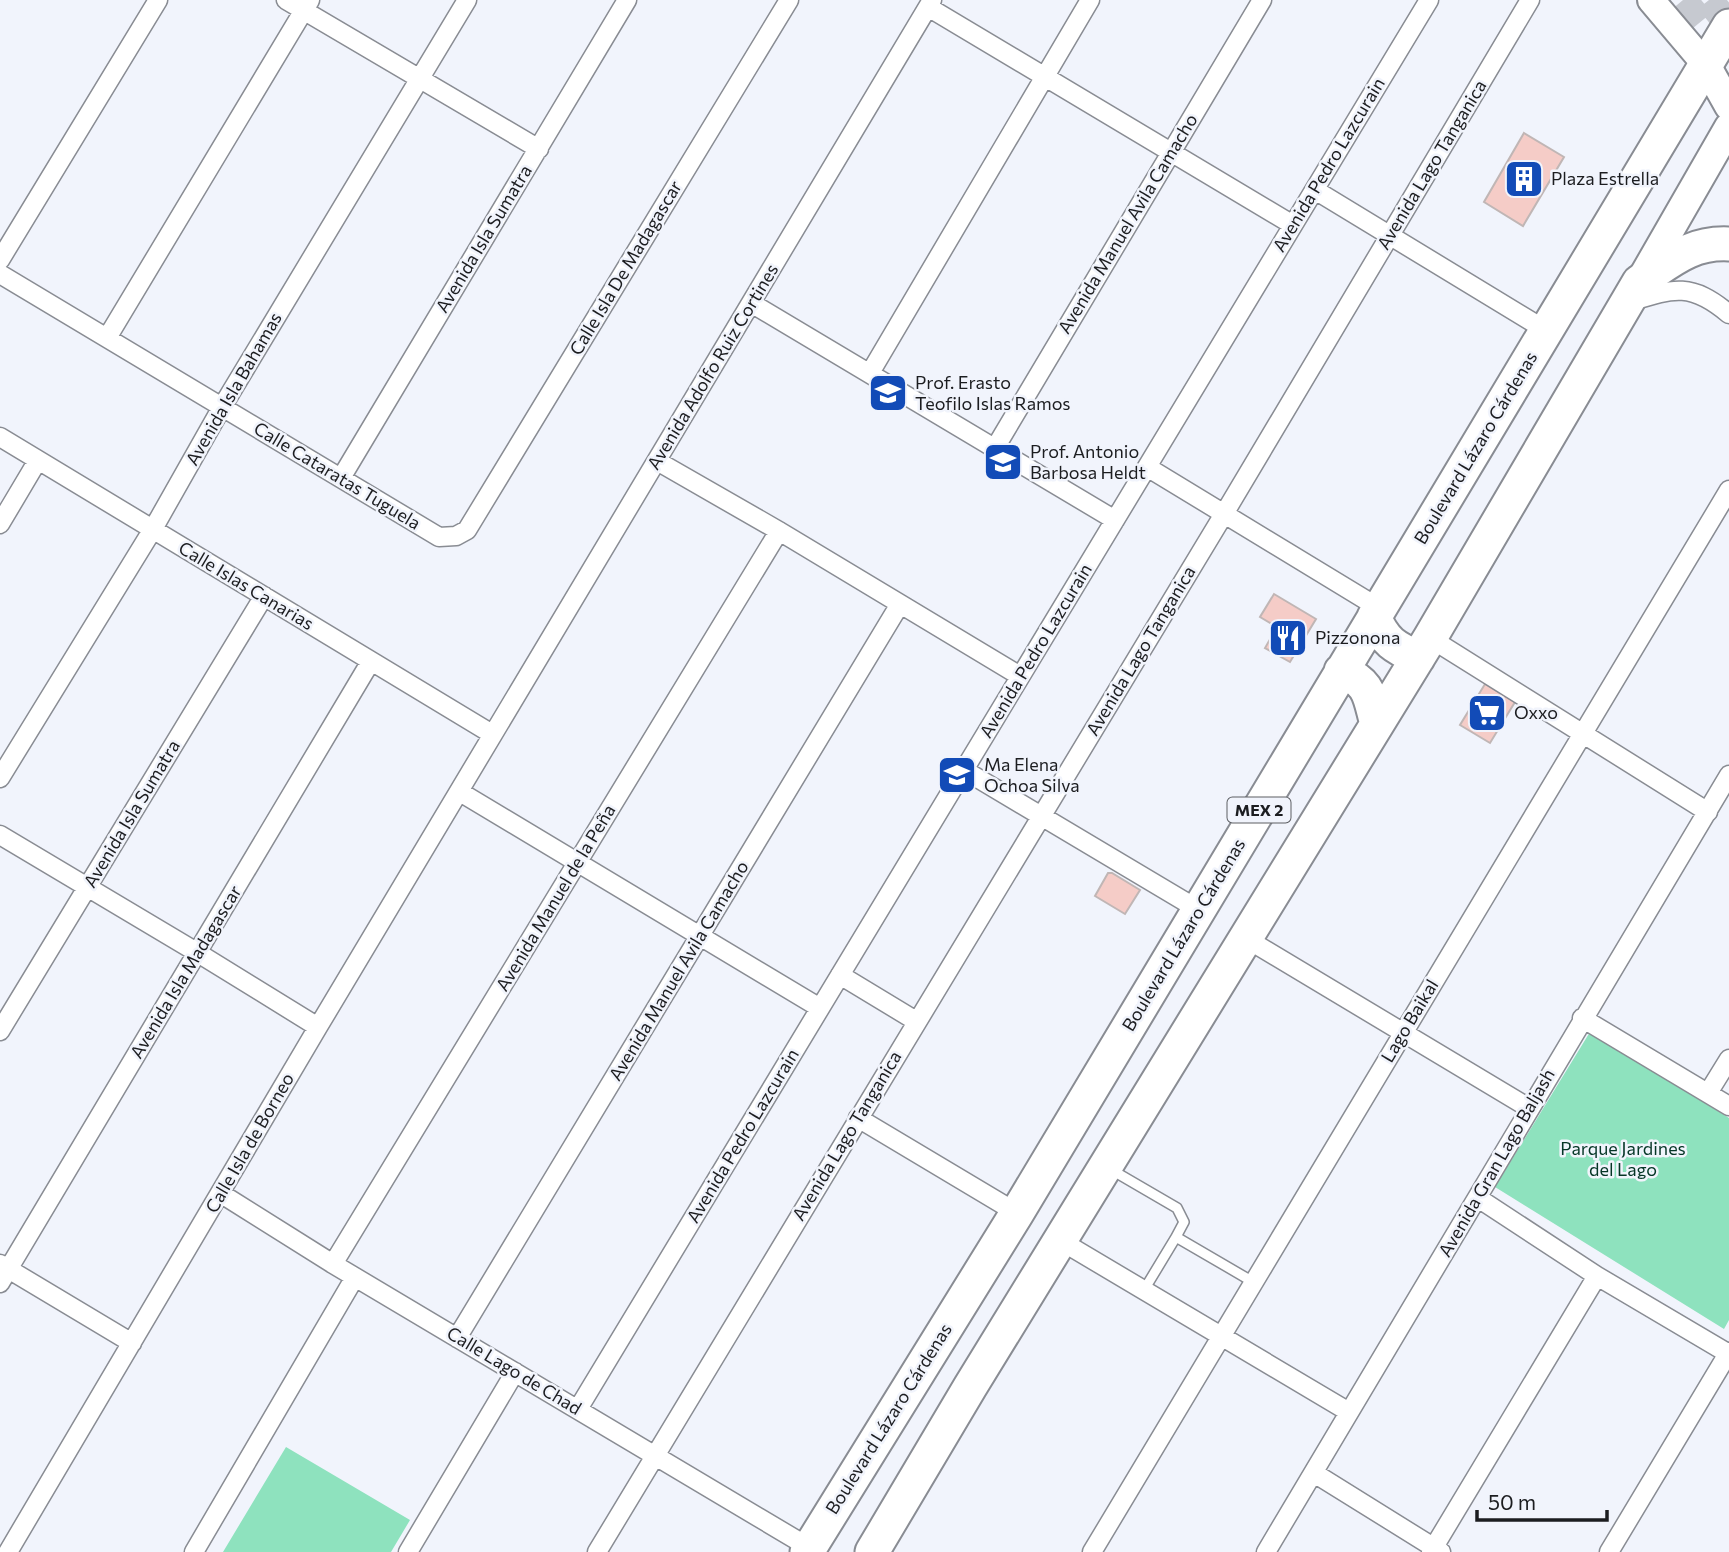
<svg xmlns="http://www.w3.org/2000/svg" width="1729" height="1552" viewBox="0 0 1729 1552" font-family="Commissioner,sans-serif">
	<rect width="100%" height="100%" fill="#f1f4fc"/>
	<!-- green -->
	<path fill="#8ee2be" d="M1590,1032L1729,1118V1320L1724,1329L1495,1187Z
		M286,1447L410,1520L391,1552H223Z"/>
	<!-- building -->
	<path fill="#f5ccc7" stroke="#c0b6b5" stroke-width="2" d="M1524,133L1564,157L1523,226L1484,202Z
		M1274,594L1316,619L1290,662L1265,648L1277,627L1260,617Z
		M1485,684L1515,702L1490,743L1460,725Z
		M1108,873H1112L1140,890L1125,914L1095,896Z"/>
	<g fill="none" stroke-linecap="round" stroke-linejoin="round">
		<!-- primary-tunnel -->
		<path stroke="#c6c9d0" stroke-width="28" stroke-dasharray="28 14" stroke-linecap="butt" d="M1683,0L1707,29L1729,65
			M1709,0L1729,25"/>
		<!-- lane casing -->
		<g stroke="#898c93" stroke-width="12">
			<path id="lane" d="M1110,1169L1177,1208L1184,1222L1176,1237
				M1144,1290L1176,1237L1255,1283"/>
		</g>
		<!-- street casing -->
		<g stroke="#898c93" stroke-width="21">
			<path id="street" d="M286,0L539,149
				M928,7L1293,225
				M1315,190L1547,331
				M0,260L158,0
				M0,274L439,537L456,536L467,530L789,0
				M1629,302C1674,288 1691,282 1729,314
				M751,303L1115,520
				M107,338L310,0
				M870,373L1090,0
				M0,437L492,734
				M995,448L1262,0
				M657,461L779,531L1020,676
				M1147,467L1379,608
				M341,478L627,0
				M0,524L38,460
				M1430,638L1708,812
				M964,770L1199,910
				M0,778L153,529L222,407L467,0
				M460,792L820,1008
				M0,835L198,953L318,1027
				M1247,939L1529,1108
				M840,975L916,1021
				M1582,1018L1729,1106
				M0,1031L264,596
				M1708,1093L1729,1059
				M858,1118L1017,1213
				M220,1193L333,1264L810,1548
				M1478,1198L1597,1276L1729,1354
				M1061,1241L1349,1412
				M0,1264L132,1343
				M333,1264L779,531
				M0,1283L371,661
				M457,1338L900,604
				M578,1409L1429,0
				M1314,1473L1441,1552
				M8,1552L318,1027L932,0
				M194,1552L355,1277
				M408,1552L515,1372
				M597,1552L1224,514L1530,0
				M1092,1552L1729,490
				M1266,1552L1729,775
				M1431,1552L1597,1276
				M1609,1552L1729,1352"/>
		</g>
		<!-- secondary casing -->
		<g stroke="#898c93" stroke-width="30">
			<path id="secondary" d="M1651,0L1706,65"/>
		</g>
		<!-- primary casing -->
		<g stroke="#898c93" stroke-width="32">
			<path id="primary" d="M1706,65L1729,106
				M1641,280L1729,127"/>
		</g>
		<!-- highway casing -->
		<g stroke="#898c93" stroke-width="37">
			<path id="highway" d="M1374,617C1385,642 1394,647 1418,658
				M1341,671C1371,683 1369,696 1377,724
				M807,1552L1017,1213L1729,26
				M872,1552L970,1387L1430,638L1639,282C1670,262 1690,242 1729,244"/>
		</g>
		<!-- lane -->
		<use href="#lane" stroke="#fff" stroke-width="9"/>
		<!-- street -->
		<use href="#street" stroke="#fff" stroke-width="18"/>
		<!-- secondary -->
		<use href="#secondary" stroke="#fff" stroke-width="26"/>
		<!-- primary -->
		<use href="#primary" stroke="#fff" stroke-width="28"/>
		<!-- highway -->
		<use href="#highway" stroke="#fff" stroke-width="33"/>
	</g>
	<!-- icons -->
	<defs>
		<g id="building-square" transform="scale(2.0125)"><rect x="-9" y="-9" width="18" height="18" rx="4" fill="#124bb7" stroke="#f1f4fc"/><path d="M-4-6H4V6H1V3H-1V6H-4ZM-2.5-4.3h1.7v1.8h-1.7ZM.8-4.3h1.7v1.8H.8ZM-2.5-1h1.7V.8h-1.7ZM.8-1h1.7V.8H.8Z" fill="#fff"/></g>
		<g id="school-square" transform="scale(2.0125)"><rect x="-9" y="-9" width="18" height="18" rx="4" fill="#124bb7" stroke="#f1f4fc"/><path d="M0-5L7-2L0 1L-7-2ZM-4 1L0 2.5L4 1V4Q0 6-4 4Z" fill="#fff"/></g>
		<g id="restaurant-square" transform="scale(2.0125)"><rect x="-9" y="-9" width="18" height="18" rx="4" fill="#124bb7" stroke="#f1f4fc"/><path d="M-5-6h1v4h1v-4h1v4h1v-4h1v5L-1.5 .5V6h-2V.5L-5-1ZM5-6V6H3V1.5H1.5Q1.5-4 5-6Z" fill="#fff"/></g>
		<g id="supermarket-square" transform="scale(2.0125)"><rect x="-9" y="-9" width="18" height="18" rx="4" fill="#124bb7" stroke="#f1f4fc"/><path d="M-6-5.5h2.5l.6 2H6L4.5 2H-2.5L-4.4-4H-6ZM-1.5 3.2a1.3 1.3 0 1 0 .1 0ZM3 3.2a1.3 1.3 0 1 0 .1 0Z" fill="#fff"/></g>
	</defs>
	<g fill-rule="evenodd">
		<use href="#building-square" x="1524" y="179"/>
		<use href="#school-square" x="888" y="393"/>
		<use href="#school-square" x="1003" y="462"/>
		<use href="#restaurant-square" x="1288" y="638"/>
		<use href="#supermarket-square" x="1487" y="713"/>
		<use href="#school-square" x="957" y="775"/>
	</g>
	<g text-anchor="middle" stroke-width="5" stroke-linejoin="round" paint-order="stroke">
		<!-- shield labels -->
		<rect fill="#f1f4fc" stroke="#5c5e62" stroke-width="2" x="1227.5" y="797.5" width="63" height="25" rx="5"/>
		<g font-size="16" font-weight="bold" fill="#1c1d20">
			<text x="1259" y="816">MEX 2</text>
		</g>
		<!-- street labels -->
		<g font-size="18" fill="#1c1d20" stroke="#f1f4fc">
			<text transform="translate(1329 165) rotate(-59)" y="6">Avenida Pedro Lazcurain</text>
			<text transform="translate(1432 165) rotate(-59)" y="6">Avenida Lago Tanganica</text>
			<text transform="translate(1128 224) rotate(-59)" y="6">Avenida Manuel Avila Camacho</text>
			<text transform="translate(484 239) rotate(-59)" y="6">Avenida Isla Sumatra</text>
			<text transform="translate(626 268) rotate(-59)" y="6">Calle Isla De Madagascar</text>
			<text transform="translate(713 367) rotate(-59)" y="6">Avenida Adolfo Ruiz Cortines</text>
			<text transform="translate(234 389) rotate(-60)" y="6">Avenida Isla Bahamas</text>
			<text transform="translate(1476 448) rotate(-59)" y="6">Boulevard Lázaro Cárdenas</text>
			<text transform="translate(337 476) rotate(31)" y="6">Calle Cataratas Tuguela</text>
			<text transform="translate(246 586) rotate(31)" y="6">Calle Islas Canarias</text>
			<text transform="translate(1036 651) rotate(-59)" y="6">Avenida Pedro Lazcurain</text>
			<text transform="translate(1141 651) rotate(-59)" y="6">Avenida Lago Tanganica</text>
			<text transform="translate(132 814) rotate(-59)" y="6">Avenida Isla Sumatra</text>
			<text transform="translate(556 898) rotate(-59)" y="6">Avenida Manuel de la Peña</text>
			<text transform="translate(1184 935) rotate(-59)" y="6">Boulevard Lázaro Cárdenas</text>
			<text transform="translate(679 971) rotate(-59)" y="6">Avenida Manuel Avila Camacho</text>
			<text transform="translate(186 972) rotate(-59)" y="6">Avenida Isla Madagascar</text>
			<text transform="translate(1410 1021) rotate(-59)" y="6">Lago Baikal</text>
			<text transform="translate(743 1136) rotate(-59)" y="6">Avenida Pedro Lazcurain</text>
			<text transform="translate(847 1136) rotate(-59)" y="6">Avenida Lago Tanganica</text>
			<text transform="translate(250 1143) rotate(-60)" y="6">Calle Isla de Borneo</text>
			<text transform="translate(1497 1163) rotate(-60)" y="6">Avenida Gran Lago Baljash</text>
			<text transform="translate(514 1371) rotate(31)" y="6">Calle Lago de Chad</text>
			<text transform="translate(889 1419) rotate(-58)" y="6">Boulevard Lázaro Cárdenas</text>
		</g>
		<!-- poi labels -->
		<g font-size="18" fill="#1c1d20" stroke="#f1f4fc" text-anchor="start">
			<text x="1551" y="185">Plaza Estrella</text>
			<text x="915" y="389">Prof. Erasto<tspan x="915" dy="21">Teofilo Islas Ramos</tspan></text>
			<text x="1030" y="458">Prof. Antonio<tspan x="1030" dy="21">Barbosa Heldt</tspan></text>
			<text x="1315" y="644">Pizzonona</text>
			<text x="1514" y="719">Oxxo</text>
			<text x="984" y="771">Ma Elena<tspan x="984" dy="21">Ochoa Silva</tspan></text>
		</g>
		<!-- park labels -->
		<g font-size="18" fill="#053626" stroke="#f1f4fc">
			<text x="1623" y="1155">Parque Jardines<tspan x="1623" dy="21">del Lago</tspan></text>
		</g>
	</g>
	<!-- scale -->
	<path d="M1477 1510v10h130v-10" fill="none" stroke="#1c1d20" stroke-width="3.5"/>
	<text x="1488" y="1510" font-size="21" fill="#1c1d20" stroke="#f1f4fc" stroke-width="5" paint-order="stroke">50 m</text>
</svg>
